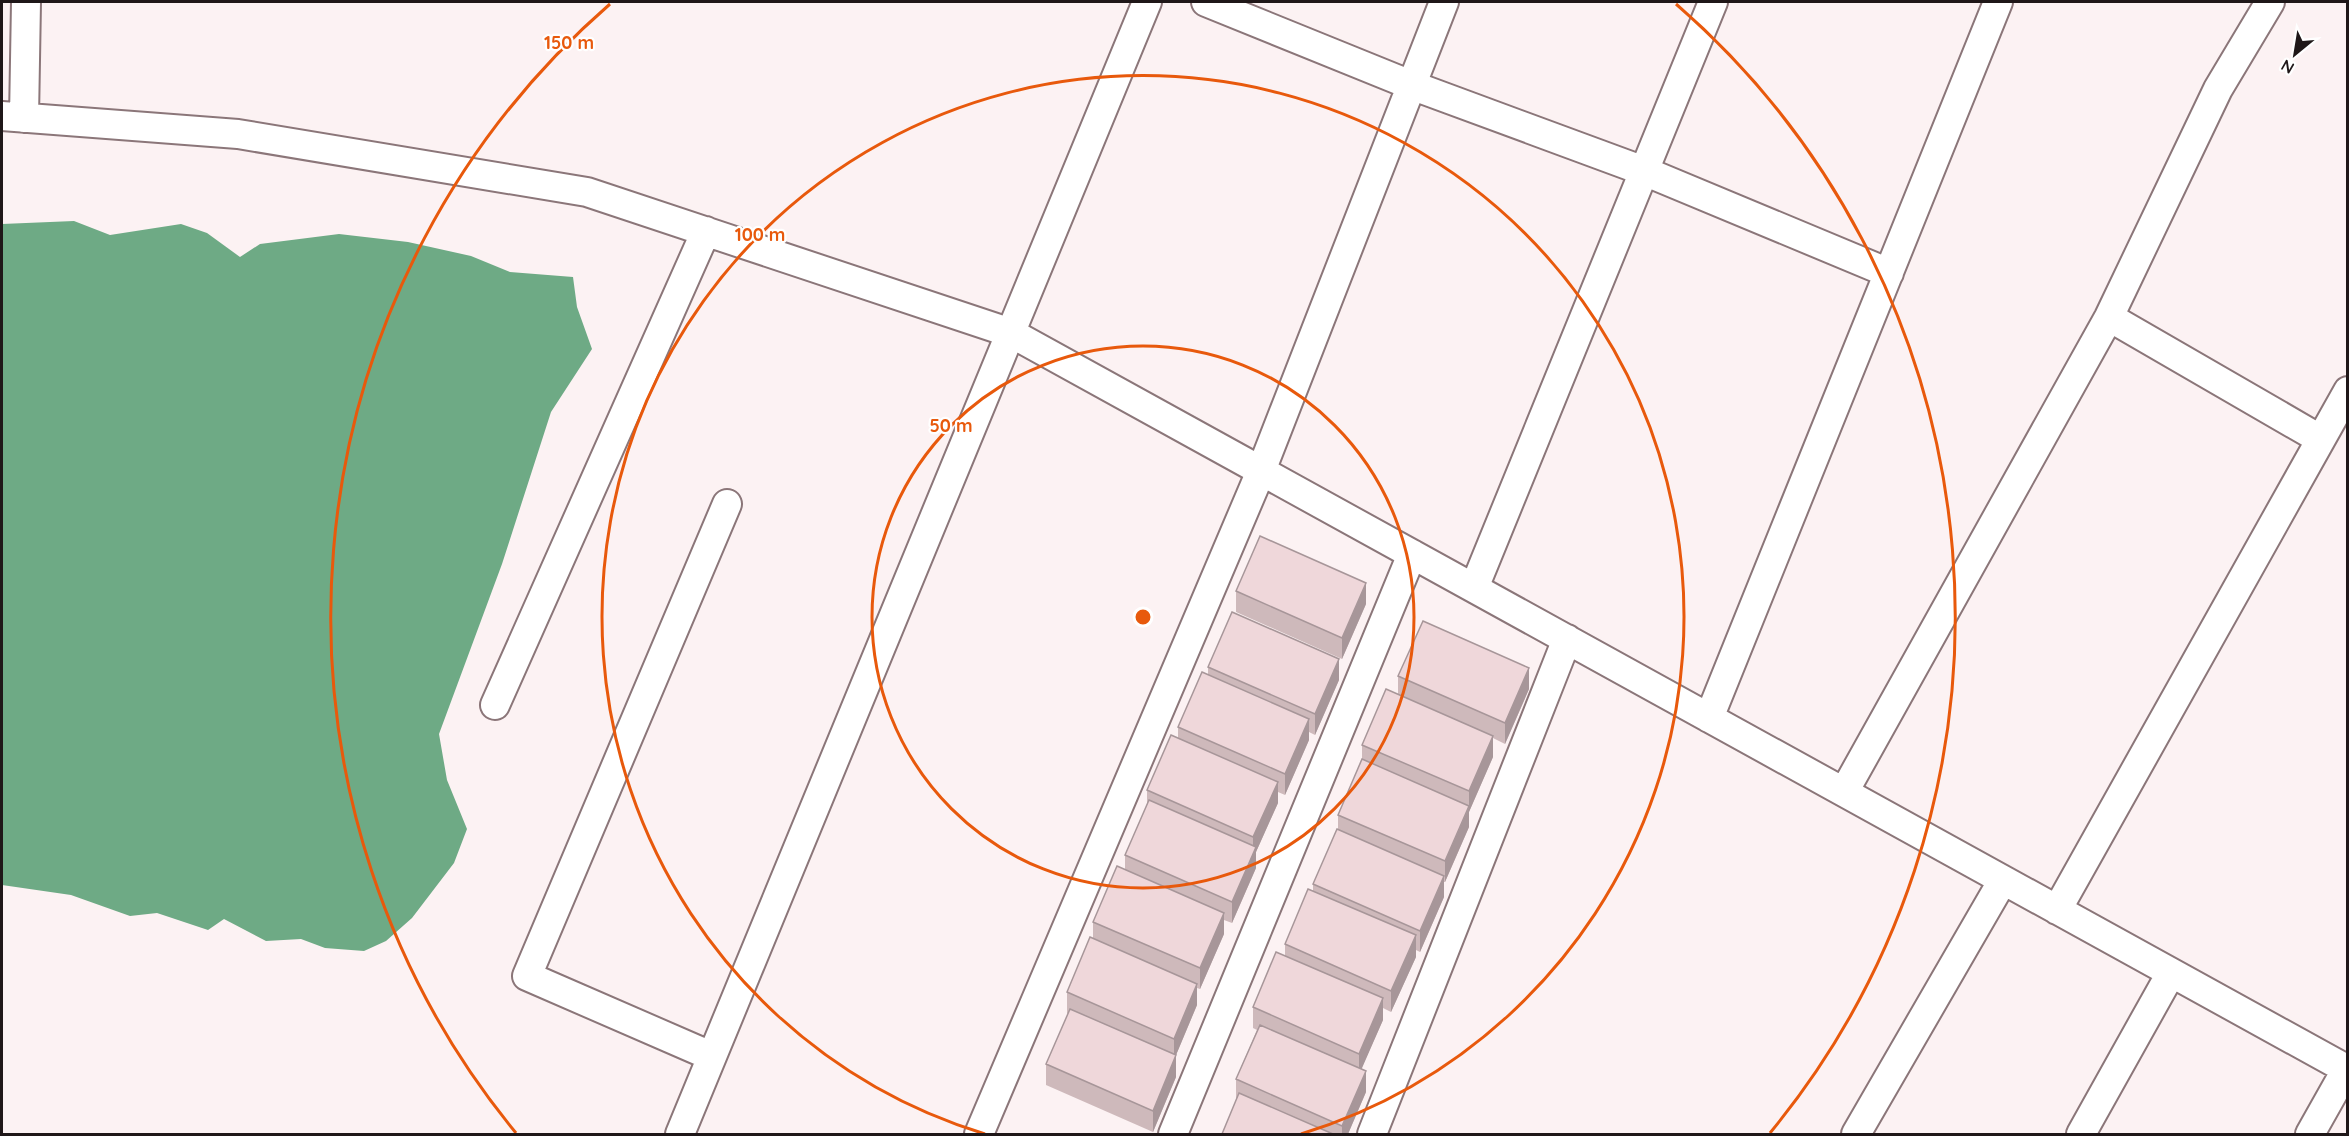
<svg xmlns="http://www.w3.org/2000/svg" width="2349" height="1136" viewBox="0 0 2349 1136" font-family="Quicksand,sans-serif">
	<rect width="100%" height="100%" fill="#fcf2f3"/>
	<!-- water -->
	<path fill="#6eaa85" d="M74,221L110,235L181,224L207,233L240,257L260,244L339,234L408,242L471,256L510,272L573,277L577,307L592,349L551,412L502,564L439,734L447,780L467,829L454,863L412,918L386,941L364,951L325,948L301,939L266,941L224,919L208,930L157,913L130,916L71,895L2,885V224Z"/>
	<g fill="none" stroke-linecap="round" stroke-linejoin="round">
		<!-- minor casing -->
		<g stroke="#8b7679" stroke-width="32">
			<path id="minor" d="M1206,2L1411,85L1644,171L1889,273
				M2,116L238,134L587,192L1011,333L2348,1070
				M24,118L26,2
				M2109,317L2320,439
				M1474,588L1713,2
				M495,705L706,231
				M1709,718L1998,2
				M1844,792L2109,317L2218,89L2270,2
				M2057,910L2348,391
				M711,1056L527,976L727,504
				M680,1134L1147,2
				M979,1134L1261,471L1444,2
				M1173,1134L1412,554
				M1372,1134L1567,639
				M1856,1134L2003,880
				M2081,1134L2171,973
				M2310,1134L2346,1070"/>
		</g>
		<!-- minor -->
		<use href="#minor" stroke="#fff" stroke-width="28"/>
	</g>
	<!-- wall -->
	<path fill="#ceb9bb" d="M1236,591L1366,604L1342,659L1236,612Z
		M1208,667L1339,680L1315,735L1309,732V740L1285,795L1278,792V803L1256,852V868L1232,923L1224,920V934L1200,989L1197,988V1005L1176,1055V1077L1153,1132L1046,1085V1064L1068,1014L1067,1013V992L1093,939V922L1125,870V855L1147,805V790L1178,738V727L1208,675Z
		M1398,676L1529,689L1505,744L1493,738V757L1469,812V827L1445,882H1444V897L1420,952L1416,950V957L1391,1012L1383,1008V1020L1361,1069L1366,1092L1348,1134H1222L1236,1101V1079L1257,1030L1253,1028V1007L1285,956V944L1313,891V884L1338,830V815L1362,759V745L1398,695Z"/>
	<!-- shaded-wall -->
	<path fill="#a79699" d="M1366,583V604L1342,659V638Z
		M1339,659V680L1315,735V714Z
		M1529,668V689L1505,744V723Z
		M1309,719V740L1285,795V774Z
		M1493,736V757L1469,812V827L1445,882V861L1469,807V791Z
		M1278,782V803L1256,852V868L1232,923V902L1253,853V837Z
		M1444,876V897L1420,952V931Z
		M1224,913V934L1200,989V968Z
		M1416,935V957L1391,1012V991Z
		M1197,984V1005L1174,1060V1039Z
		M1383,998V1020L1359,1075V1054Z
		M1176,1055V1077L1153,1132V1111Z
		M1366,1071V1092L1348,1134H1342V1126Z"/>
	<!-- building -->
	<path fill="#efd7da" stroke="#a79699" stroke-width="1.5" d="M1260,536L1366,583L1342,638L1236,591Z
		M1232,612L1339,659L1315,714L1208,667Z
		M1423,621L1529,668L1505,723L1398,676Z
		M1202,672L1309,719L1285,774L1178,727Z
		M1386,689L1493,736L1469,791L1362,745Z
		M1171,735L1278,782L1253,837L1147,790Z
		M1362,759L1469,806L1445,861L1338,815Z
		M1149,800L1256,847L1232,902L1125,855Z
		M1337,829L1444,876L1420,931L1313,884Z
		M1117,866L1224,913L1200,968L1093,922Z
		M1308,889L1416,935L1391,991L1285,944Z
		M1090,937L1197,984L1174,1039L1067,992Z
		M1276,952L1383,998L1359,1054L1253,1007Z
		M1070,1009L1176,1055L1153,1111L1046,1064Z
		M1260,1025L1366,1071L1342,1126L1236,1079Z
		M1239,1093L1333,1134H1222Z"/>
	<!-- distance rings -->
	<g fill="none" stroke="#e8590c" stroke-width="3">
		<circle cx="1143" cy="617" r="271"/>
		<path d="M985 1134A541 541 0 1 1 1301 1134"/>
		<path d="M516 1133A812 812 0 0 1 610 4M1676 4A812 812 0 0 1 1770 1133"/>
	</g>
	<circle cx="1143" cy="617" r="9" fill="#e8590c" stroke="#fff" stroke-width="3"/>
	<g font-size="18" text-anchor="middle" font-weight="bold" fill="#e8590c" stroke="#fff" stroke-width="4.5" stroke-linejoin="round" paint-order="stroke">
		<text x="569" y="49">150 m</text>
		<text x="760" y="241">100 m</text>
		<text x="951" y="432">50 m</text>
	</g>
	<!-- border -->
	<rect width="2349" height="1136" fill="none" stroke="#1f1718" stroke-width="6"/>
	<!-- north arrow -->
	<g transform="translate(2295 54) rotate(210)" stroke="#ffffff" stroke-width="4.5" paint-order="stroke">
	<path d="M0-4.5L10 22L0 15L-10 22Z" fill="#1f1718"/>
	<text y="-9" font-size="16" font-weight="bold" text-anchor="middle" fill="#1f1718">N</text>
	</g>
</svg>
